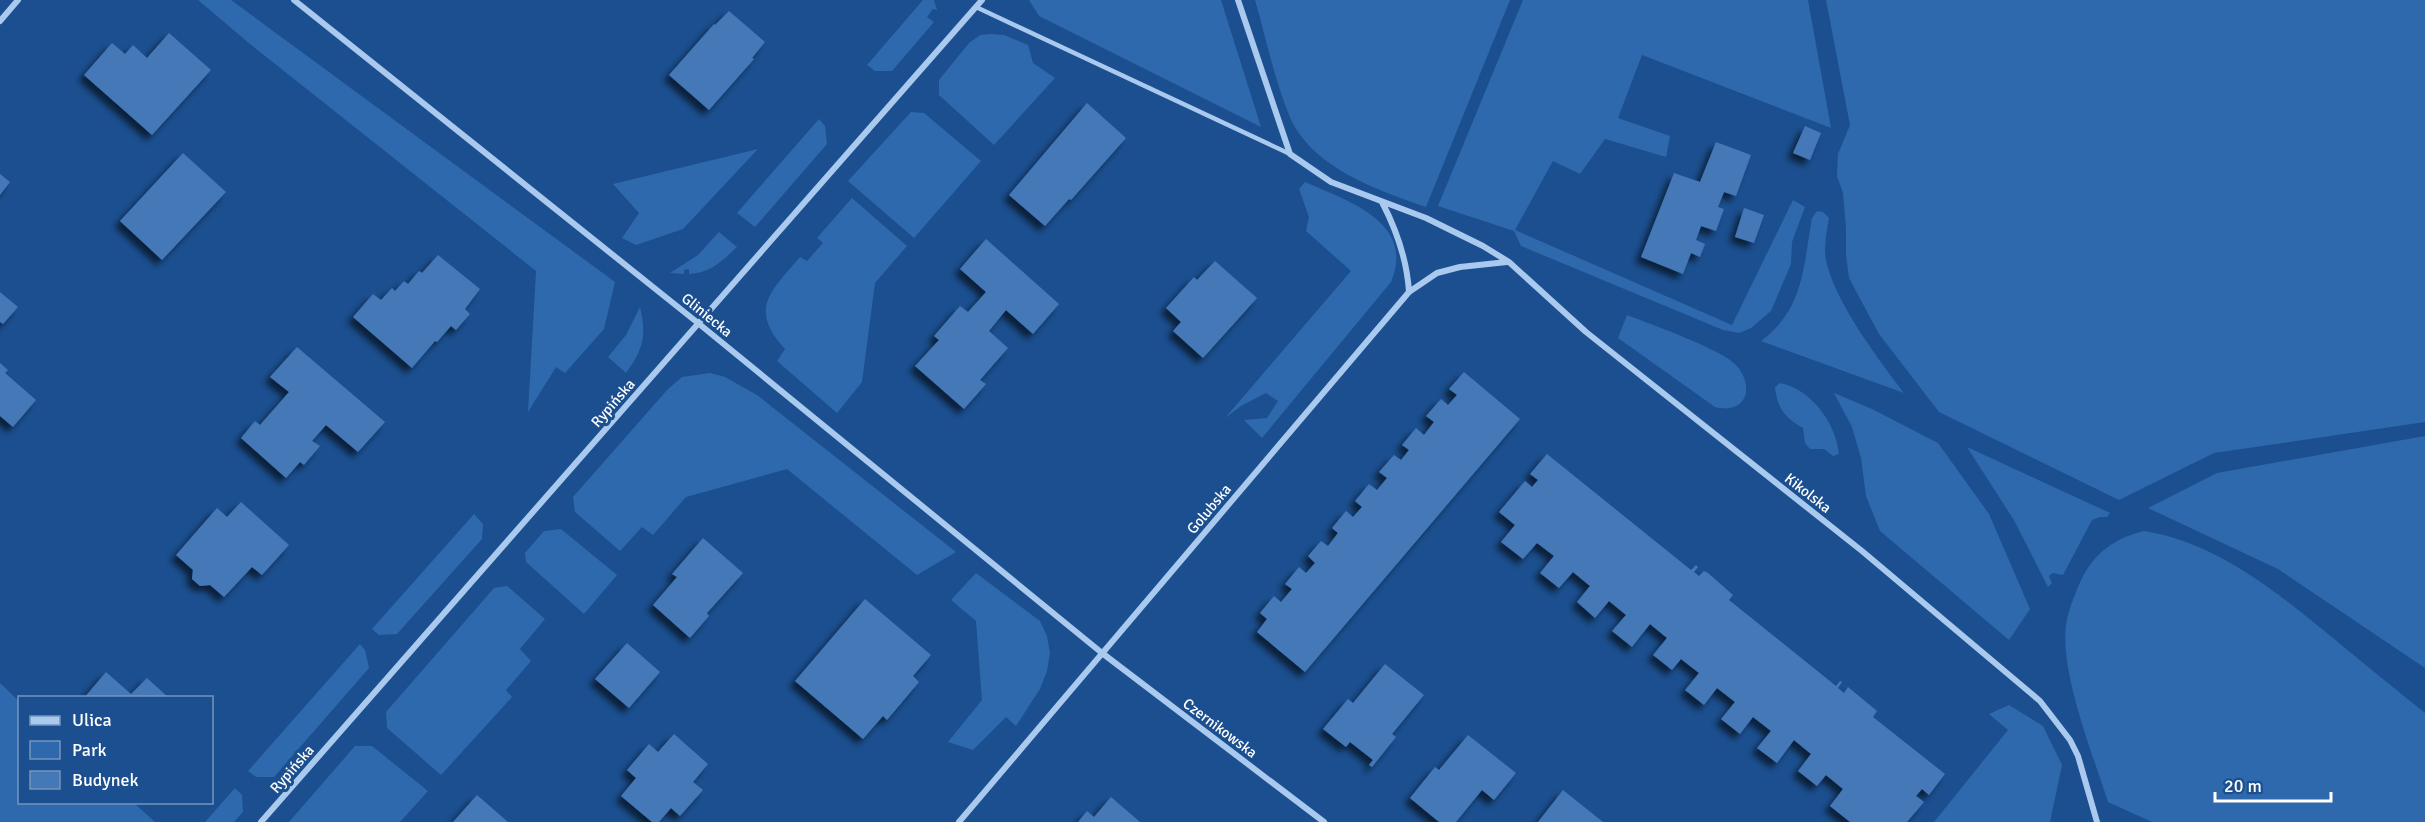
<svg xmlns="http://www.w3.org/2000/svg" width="2425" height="822" viewBox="0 0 2425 822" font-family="Signika,sans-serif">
	<defs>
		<filter id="shadow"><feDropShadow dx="-5.5" dy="5.5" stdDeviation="3" flood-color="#0009"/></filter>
	</defs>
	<rect width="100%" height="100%" fill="#1b4f8f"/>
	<!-- green -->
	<path fill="#2e69ad" d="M198,0H231L615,282L604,329L565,373L556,367L528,412L536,271L250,44Z
		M923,0H934L937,10L933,9L927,17L934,22L892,71H875L867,65Z
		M1029,0H1221L1261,127L1039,16Z
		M1255,0H1510L1426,207C1377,190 1310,167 1289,115C1274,78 1266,38 1255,0Z
		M1523,0H1808L1831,128L1642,55L1618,118L1670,136L1666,157L1605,139L1580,174L1553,161L1515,230L1732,325L1793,200L1805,207L1792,242L1791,264L1771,311L1751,328L1739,333L1723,330L1521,246L1514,231L1438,206Z
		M1826,0H2425V422L2214,453L2119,500L1939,412L1879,334L1849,278L1846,255V229L1843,193L1837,176L1838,154L1850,125Z
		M991,34L1004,35L1028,45L1033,63L1055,78L994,145L939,95V80L969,43L980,35Z
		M911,112L924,113L981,161L914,238L848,181Z
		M819,119L825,126L827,144L755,227L737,213Z
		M758,149L683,229L636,245L622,238L639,213L613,184Z
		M1305,182C1348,201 1416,222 1391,282L1262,438L1244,420L1267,418L1278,401L1266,393L1241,406L1225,418L1351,271L1306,231L1309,217L1299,189Z
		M852,198L907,246L875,283L862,382L837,413L777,361L785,349C748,309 771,291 800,257L807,261L823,243L817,238Z
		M1817,211L1823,212L1829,218C1827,229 1825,240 1825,251C1827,292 1879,360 1904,393L1761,341C1804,309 1803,268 1812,218Z
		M719,232L737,247C722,261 711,273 689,274V269L684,270V274L670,273L698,255Z
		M640,307C647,336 643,350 626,373L608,357L626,335Z
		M1627,315C1650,324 1724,350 1737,366C1755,388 1746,415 1715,407L1618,338Z
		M710,373L725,377L757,395L956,552L917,575L787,469L686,497L653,535L642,527L620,551L575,512L573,497L668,389L682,377Z
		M1780,383C1811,389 1836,423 1839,454L1833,456L1824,449H1810L1805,443L1803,428C1785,418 1777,408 1775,387Z
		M1834,393L1872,409L1938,443L1989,514L2030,609L2009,640L1880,531L1866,496L1861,458L1852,427Z
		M2425,436V668L2278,569L2148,508L2217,473Z
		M1967,447L2110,513L2107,517H2100L2092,520L2063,575L2053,573L2049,576L2052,583L2048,587L2015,522Z
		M474,514L483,524L482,539L397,634L379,635L372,629Z
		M561,529L617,575L584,614L526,562L525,553L544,531Z
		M2144,531C2216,542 2278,593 2333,638C2363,663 2394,688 2425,713V822H2152L2108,802C2093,754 2057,667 2067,619C2070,606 2076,592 2081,580C2094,553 2115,538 2144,531Z
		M976,573L1040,621L1047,636L1050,653L1047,671L1040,689L1016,726L1006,717L973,750L948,742L982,700L976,621L951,600Z
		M507,586L545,619L520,649L531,661L506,690L512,697L441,775L387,728L386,712L494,588Z
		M360,644L365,650L369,668L274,777H256L248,771Z
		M0,683L19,701L20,802L134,803L155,822H0Z
		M2009,705L2043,726L2062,765L2050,822H1934L2008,730L1989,714Z
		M355,746H372L428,791L400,822H289Z
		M235,788L242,795L243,812L234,822H205Z"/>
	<!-- building -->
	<path fill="#4478b7" filter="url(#shadow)" d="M729,11L765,42L752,58L754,59L709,110L669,75L714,24L715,25Z
		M169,33L211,70L152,135L84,75L112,43L125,54L133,45L147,58Z
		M1087,103L1126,138L1071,200L1069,199L1045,226L1009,195Z
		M1805,126L1821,133L1810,160L1793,153Z
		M1716,142L1751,155L1736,196L1724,192L1718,207L1724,209L1716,231L1701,226L1696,240L1705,244L1700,257L1691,253L1683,274L1641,257L1674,173L1700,182Z
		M183,153L226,192L162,260L120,221Z
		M0,174L10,182L0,195Z
		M1744,208L1764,215L1754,243L1735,237Z
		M986,239L1059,304L1033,334L1006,310L989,331L1008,348L980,380L986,384L964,409L915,366L939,340L934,336L960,306L968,312L986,292L960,269Z
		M438,255L480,289L465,309L470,314L456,330L451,326L437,342L435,341L412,368L353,317L373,294L381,300L392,288L395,291L404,281L408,284L419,271L422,273Z
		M1215,261L1257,298L1203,358L1173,331L1181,322L1166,308L1194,277L1197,280Z
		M0,292L18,307L3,324L0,322Z
		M297,347L385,422L358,452L326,425L312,441L320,446L304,465L300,462L286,478L241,438L255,421L260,425L289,392L270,377Z
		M0,363L8,370L5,373L36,400L13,427L0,416Z
		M1464,372L1520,419L1305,672L1257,632L1267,619L1260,613L1274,596L1281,602L1292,589L1285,584L1299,567L1306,573L1315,563L1308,556L1321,541L1328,546L1338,533L1332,528L1346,511L1353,517L1362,507L1355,501L1369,484L1377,490L1387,478L1379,472L1394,455L1401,460L1409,450L1402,445L1416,428L1424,435L1434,422L1426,416L1441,399L1448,405L1457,395L1449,389Z
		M1547,454L1691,570L1696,565L1698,567L1694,572L1699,576L1704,571L1708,573L1733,595L1729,600L1836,686L1840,681L1842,682L1838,688L1844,693L1848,687L1877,711L1873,717L1945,774L1929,795L1922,789L1916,796L1924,802L1907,822H1850L1830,806L1843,789L1826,775L1817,786L1798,771L1811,754L1794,740L1777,763L1757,748L1771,731L1753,717L1740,734L1721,719L1735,702L1717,688L1704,705L1685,690L1699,673L1681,659L1672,670L1653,655L1667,638L1650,624L1632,647L1612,631L1626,615L1609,601L1595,618L1577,602L1590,586L1573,572L1559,588L1540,573L1554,556L1537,543L1523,559L1501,542L1515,525L1499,512L1525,481L1532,487L1538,480L1530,474Z
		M241,502L289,545L262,575L252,567L224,597L210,585L200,586L192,579L193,570L176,555L217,508L227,517Z
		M703,538L743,573L707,613L709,616L690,638L653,605L677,577L672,574Z
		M865,599L931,655L913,676L919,682L887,720L883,716L863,739L795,681Z
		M627,643L660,672L629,708L595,679Z
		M1385,664L1424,695L1392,734L1396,737L1372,767L1369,765L1373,760L1350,742L1346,747L1323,729L1348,699L1353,703Z
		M106,672L131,694L147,678L169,698H84Z
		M674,734L708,764L693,782L703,790L680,816L671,808L659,822H652L621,796L636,778L627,770L649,744L658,752Z
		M1468,735L1516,773L1494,800L1482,790L1456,822H1439L1410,798L1435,767L1439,770Z
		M1563,790L1603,822H1538Z
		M477,795L508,822H453Z
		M1111,797L1140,822H1078L1087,811L1094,817Z"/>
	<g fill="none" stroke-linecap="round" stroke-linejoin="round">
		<!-- lane -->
		<path stroke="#a9c9ee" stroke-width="4.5" d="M976,7L1290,154"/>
		<!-- street -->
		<path stroke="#a9c9ee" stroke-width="6" d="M294,0L698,323L1102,653L1324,822
			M1238,0L1290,154L1331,182L1426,218L1483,246L1509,262L1586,332L1862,551L2040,701L2070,740L2078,756L2097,822
			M0,21L18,0
			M1382,202C1397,231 1407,259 1409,292
			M261,822L982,0
			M959,822L1409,292L1437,273L1460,267L1507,262"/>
	</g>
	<g text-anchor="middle" stroke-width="6" stroke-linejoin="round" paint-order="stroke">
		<!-- street labels -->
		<g font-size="15" fill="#fff" stroke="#1b4f8f">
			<text transform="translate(707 315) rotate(39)" y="5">Gliniecka</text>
			<text transform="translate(613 403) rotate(-49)" y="5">Rypińska</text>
			<text transform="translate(1808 493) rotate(38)" y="5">Kikolska</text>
			<text transform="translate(1209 509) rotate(-50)" y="5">Golubska</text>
			<text transform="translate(1220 728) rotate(37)" y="5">Czernikowska</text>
			<text transform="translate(292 769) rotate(-49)" y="5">Rypińska</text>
		</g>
	</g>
	<!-- legend -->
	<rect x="18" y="696" width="195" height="108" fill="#1b4f8f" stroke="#7695bc" stroke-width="1.5"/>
	<rect x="30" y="716" width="30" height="9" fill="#a9c9ee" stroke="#7695bc" stroke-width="1.5"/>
	<text x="72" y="726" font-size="18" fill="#ffffff">Ulica</text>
	<rect x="30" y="741" width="30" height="18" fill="#2e69ad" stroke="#7695bc" stroke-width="1.5"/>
	<text x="72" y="756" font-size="18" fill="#ffffff">Park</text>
	<rect x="30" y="771" width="30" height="18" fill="#4478b7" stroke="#7695bc" stroke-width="1.5"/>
	<text x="72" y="786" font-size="18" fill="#ffffff">Budynek</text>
	<!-- scale -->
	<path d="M2215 792v9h116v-9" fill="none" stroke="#ffffff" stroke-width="3"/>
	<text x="2224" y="792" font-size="18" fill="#ffffff" stroke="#1b4f8f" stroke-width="4.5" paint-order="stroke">20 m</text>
</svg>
